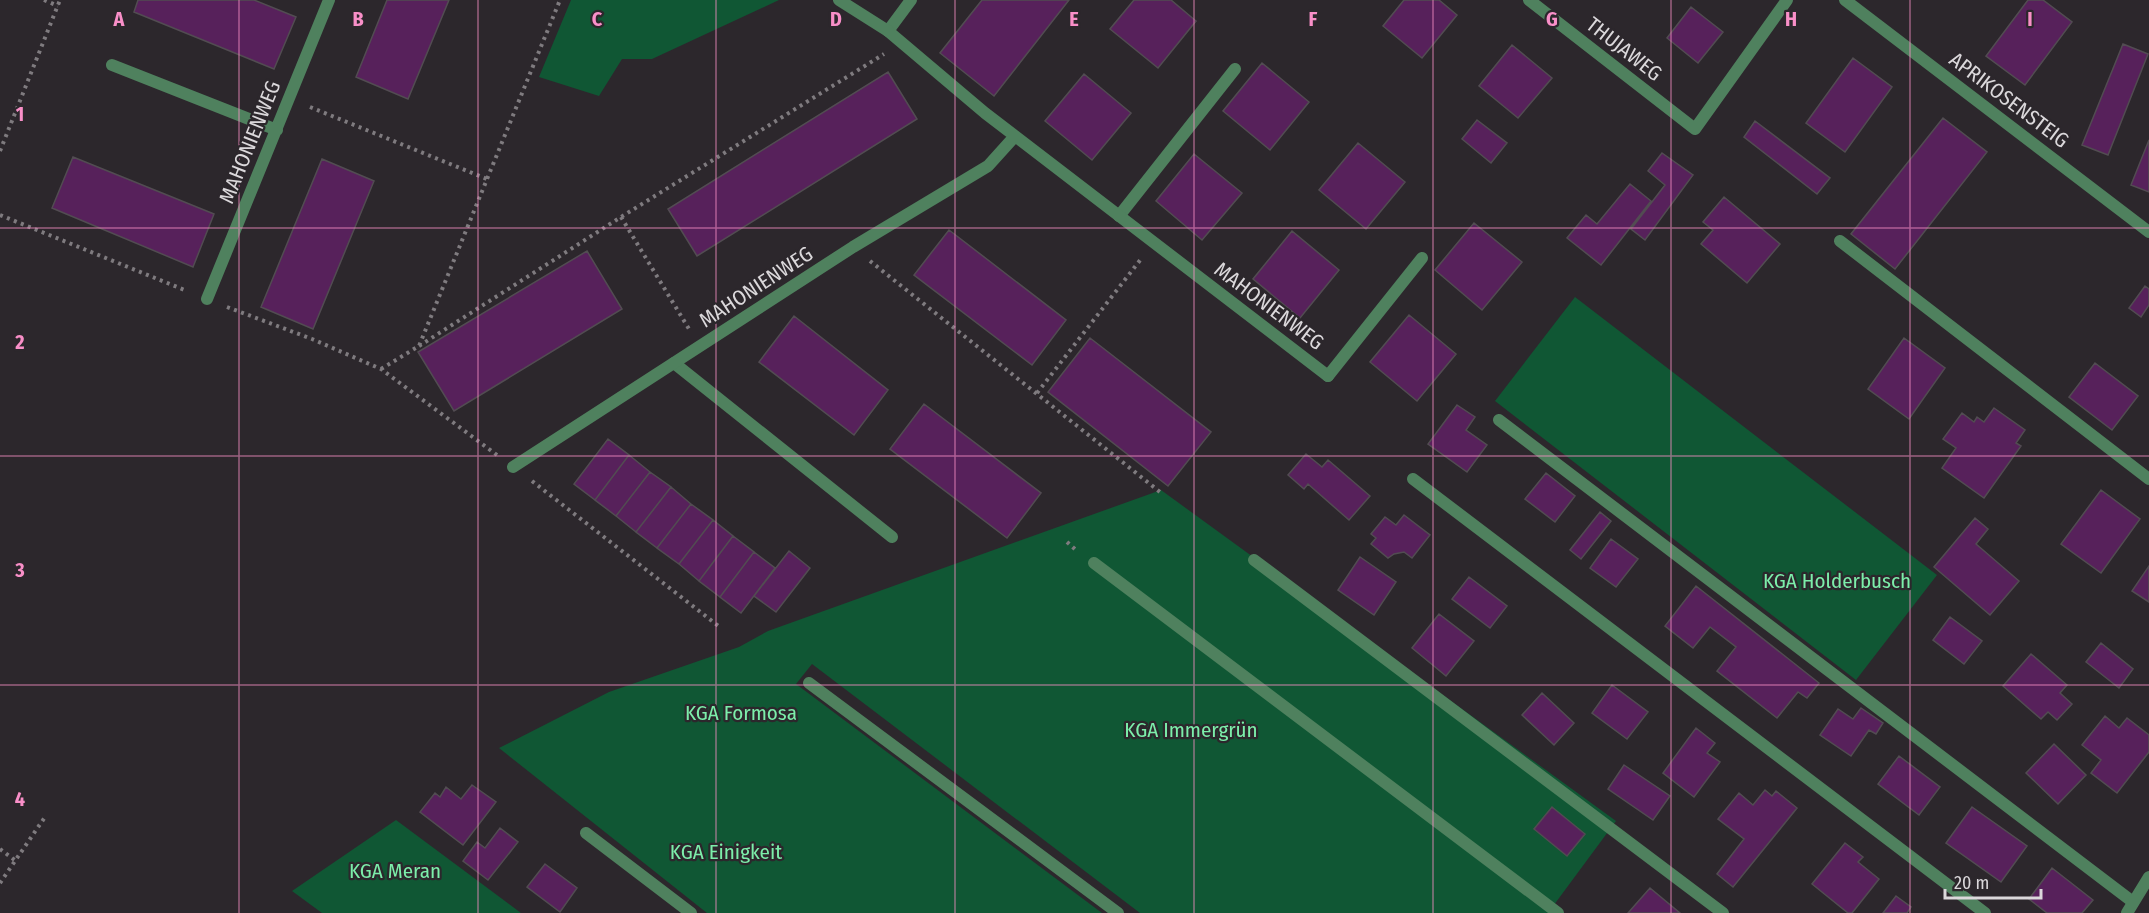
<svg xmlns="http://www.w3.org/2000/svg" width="2149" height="913" viewBox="0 0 2149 913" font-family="'Fira Sans Condensed',sans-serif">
	<rect width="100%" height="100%" fill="#2c272c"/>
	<!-- green -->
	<path fill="#105734" d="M571,0H779L652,59H622L599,96L539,77Z
		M1575,297L1937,575L1856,680L1495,401Z
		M1161,490L1616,821L1548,913H1140L812,664L796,684L1102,913H707L499,748L609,692L739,647L768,631Z
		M396,820L521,913H322L292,891Z"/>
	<!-- building -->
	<path fill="#57215b" stroke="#524c52" stroke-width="1.5" d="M138,0H254L296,17L274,69L134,12Z
		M387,0H449L408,99L356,77Z
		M982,0H1069L994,96L940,53Z
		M1134,0H1171L1196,21L1158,68L1110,29Z
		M1404,0H1439L1457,15L1422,58L1383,26Z
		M2028,0H2043L2072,22L2025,85L1986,56Z
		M1691,7L1723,32L1698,63L1667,38Z
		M2123,44L2148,54L2108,155L2082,145Z
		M1512,45L1552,78L1518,118L1479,86Z
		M1853,58L1892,87L1845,152L1806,123Z
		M1262,63L1309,102L1270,150L1223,111Z
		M888,72L917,119L697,256L668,209Z
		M1084,74L1131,113L1092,160L1045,121Z
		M1943,118L1987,152L1895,269L1851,234Z
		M1477,120L1507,143L1491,163L1462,139Z
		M1755,121L1830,178L1817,194L1744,137Z
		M2149,140V192L2131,185Z
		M1358,143L1405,182L1366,229L1319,190Z
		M1662,153L1693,175L1645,240L1631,229L1665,185L1648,171Z
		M1194,154L1242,193L1202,240L1156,201Z
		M73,157L214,214L193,267L52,208Z
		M322,159L374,181L313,329L261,307Z
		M1630,184L1651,201L1601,265L1567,238L1586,215L1597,224Z
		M1724,197L1780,244L1747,283L1701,244L1713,230L1703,222Z
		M1474,223L1522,262L1482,310L1435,270Z
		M949,230L1066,320L1032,365L914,275Z
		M1292,231L1339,270L1300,318L1253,279Z
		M587,251L622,309L454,411L418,352Z
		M2145,286L2149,289V305L2141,317L2129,308Z
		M1409,315L1456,354L1417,401L1370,362Z
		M794,316L888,390L854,435L759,362Z
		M1090,338L1211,432L1168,486L1048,392Z
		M1904,338L1945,368L1909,419L1868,389Z
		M2095,363L2138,396L2112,430L2069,397Z
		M924,404L1041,493L1007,538L890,449Z
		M1457,405L1475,417L1466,430L1487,445L1467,472L1428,444Z
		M1994,408L2025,430L2016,443L2021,446L1984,498L1942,468L1956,448L1943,439L1962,413L1974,422L1977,417L1984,422Z
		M608,439L629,455L595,500L574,484Z
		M1306,454L1322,467L1328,460L1370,496L1349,520L1308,484L1304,489L1288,475Z
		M629,455L650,472L616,516L595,500Z
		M650,472L671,487L636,532L616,516Z
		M1546,473L1575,496L1555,522L1525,499Z
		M671,487L691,504L657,548L636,532Z
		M2101,490L2140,519L2101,573L2061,544Z
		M691,504L713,520L679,564L657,548Z
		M1600,512L1611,521L1581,559L1570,550Z
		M1404,515L1430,535L1412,558L1404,552L1394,554L1388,558L1371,544L1376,538L1371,534L1385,517L1396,525Z
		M1975,518L1988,529L1976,544L2019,581L1990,615L1934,567Z
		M713,520L733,536L699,581L679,564Z
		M733,536L754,552L720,597L699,581Z
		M1611,539L1638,559L1616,587L1590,568Z
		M789,551L810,568L776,612L754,596Z
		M754,552L775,568L741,613L720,597Z
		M1360,557L1396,582L1374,615L1338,590Z
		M2149,566V602L2132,591Z
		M1469,577L1507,606L1490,628L1452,599Z
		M1696,586L1819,683L1807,698L1798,692L1777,718L1717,671L1736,647L1710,627L1693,648L1665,626Z
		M1439,614L1474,641L1446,676L1412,648Z
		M1950,617L1982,641L1964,664L1933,640Z
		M2101,643L2133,669L2119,688L2086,662Z
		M2031,654L2067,685L2060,693L2072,704L2057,720L2048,712L2041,719L2003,686Z
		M1612,685L1648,712L1627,739L1592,713Z
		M1542,693L1574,723L1554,745L1522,715Z
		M1861,708L1883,723L1876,734L1869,730L1851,756L1820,735L1838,709L1853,719Z
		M2105,716L2119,728L2127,718L2149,735V752L2117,793L2091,773L2101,760L2082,745Z
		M1696,728L1715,743L1707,753L1720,762L1694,797L1663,773Z
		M2054,744L2086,775L2058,804L2026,773Z
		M1899,756L1940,787L1919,815L1878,784Z
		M1624,765L1670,796L1653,820L1608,789Z
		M472,785L496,802L463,845L420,812L435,793L440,797L446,787L461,799Z
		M1765,790L1772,796L1776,791L1797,808L1733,887L1717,874L1744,839L1718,819L1739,793L1753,805Z
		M1552,807L1585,834L1567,856L1534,829Z
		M1972,807L2027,846L2001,882L1946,843Z
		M500,828L518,842L488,880L463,861L477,842L485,848Z
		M1845,843L1863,857L1858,862L1879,879L1852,913H1848L1812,884Z
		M545,864L577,888L560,912L527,887Z
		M2052,868L2093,900L2082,913H2047L2029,899Z
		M1650,888L1680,913H1628Z
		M1896,896L1911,907L1907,913H1883Z"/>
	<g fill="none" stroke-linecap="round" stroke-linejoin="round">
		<!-- path -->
		<path stroke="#7f7b7f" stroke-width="4" stroke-dasharray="3 4.5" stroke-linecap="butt" d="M44,0L58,6
			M310,107L487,179
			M0,151L60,0
			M0,215L187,291
			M621,217L689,329
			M870,261L1160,492
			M227,307L312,339L381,369L497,455
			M419,346L621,217L884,54
			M381,369L419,346L560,0
			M1037,393L1141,259
			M532,481L721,628
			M1067,542L1076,550
			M0,849L16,861
			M0,883L45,817"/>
		<!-- lane -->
		<path stroke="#4f815e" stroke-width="12" d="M888,31L911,0
			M112,65L277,130
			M1119,216L1235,69
			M1840,241L2149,479
			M207,299L329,0
			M674,363L892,537
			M1328,376L1422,258
			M1499,420L2133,902
			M1413,479L1985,913
			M1254,560L1723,913
			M1094,563L1558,913
			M809,683L1118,913
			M586,833L691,913"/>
		<!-- street -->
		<path stroke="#4f815e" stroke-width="12" d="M839,0L888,31L985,113L1328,376
			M1529,0L1695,129L1787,0
			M1845,0L2149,232
			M513,467L853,247L988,166L1015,136
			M2127,913L2149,877"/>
	</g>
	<!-- grid -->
	<path fill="none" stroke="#f98fc8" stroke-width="1.5" stroke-opacity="0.55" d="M239,0V913M478,0V913M716,0V913M955,0V913M1194,0V913M1433,0V913M1671,0V913M1910,0V913M0,228H2149M0,456H2149M0,685H2149"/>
	<g text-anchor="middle" stroke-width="4.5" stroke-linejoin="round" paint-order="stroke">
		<!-- street labels -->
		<g font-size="21" fill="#dbd8db" stroke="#2c272c">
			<text transform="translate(1624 49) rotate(38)" y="7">THUJAWEG</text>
			<text transform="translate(2009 100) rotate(37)" y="7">APRIKOSENSTEIG</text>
			<text transform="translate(250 142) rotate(-68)" y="7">MAHONIENWEG</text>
			<text transform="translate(756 287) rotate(-33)" y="7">MAHONIENWEG</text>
			<text transform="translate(1269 306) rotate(37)" y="7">MAHONIENWEG</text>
		</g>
		<!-- park labels -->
		<g font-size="21" fill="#7ceeaa" stroke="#2c272c">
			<text x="1837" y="588">KGA Holderbusch</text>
			<text x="741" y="720">KGA Formosa</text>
			<text x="1191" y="737">KGA Immergrün</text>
			<text x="726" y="859">KGA Einigkeit</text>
			<text x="395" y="878">KGA Meran</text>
		</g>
	</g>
	<g font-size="20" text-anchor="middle" font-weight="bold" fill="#f98fc8" stroke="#2c272c" stroke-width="4.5" stroke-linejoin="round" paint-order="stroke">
		<text x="119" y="26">A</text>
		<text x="358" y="26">B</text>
		<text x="597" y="26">C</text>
		<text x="836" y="26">D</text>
		<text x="1074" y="26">E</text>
		<text x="1313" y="26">F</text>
		<text x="1552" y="26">G</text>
		<text x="1791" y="26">H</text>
		<text x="2030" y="26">I</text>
		<text x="20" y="121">1</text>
		<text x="20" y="349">2</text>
		<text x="20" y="577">3</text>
		<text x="20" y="806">4</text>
	</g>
	<!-- scale -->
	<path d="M1945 889v9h96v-9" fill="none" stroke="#dbd8db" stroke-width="3"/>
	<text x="1954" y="889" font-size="18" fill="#dbd8db" stroke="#2c272c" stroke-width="4.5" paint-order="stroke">20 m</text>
</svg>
